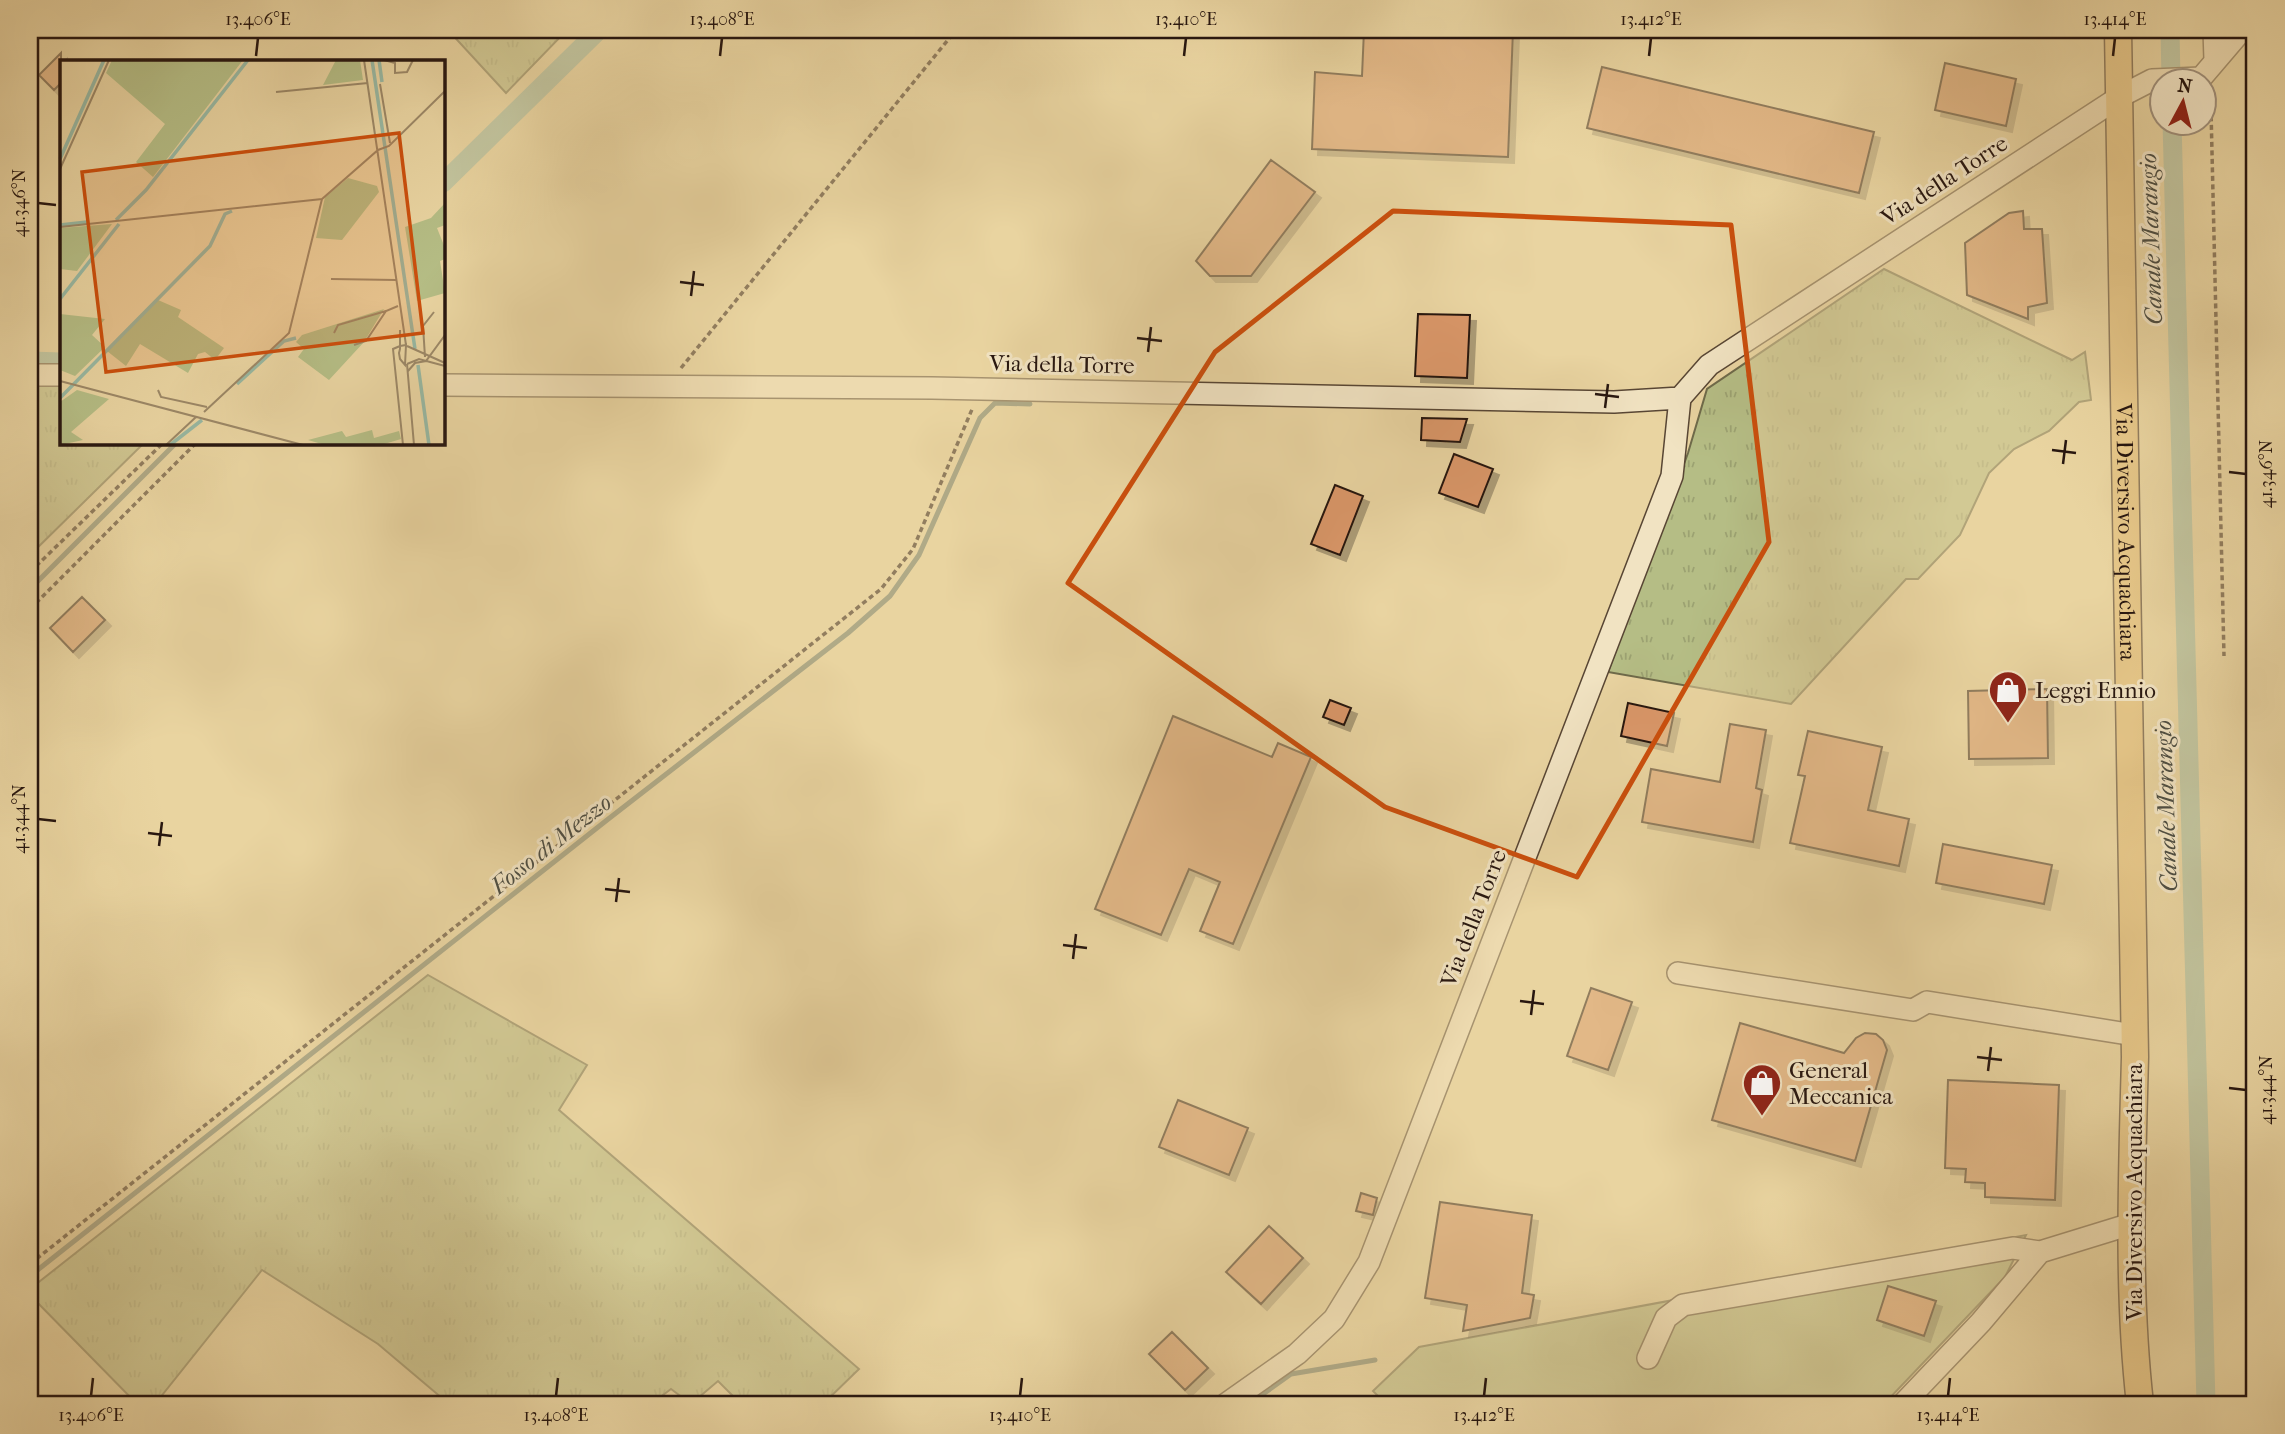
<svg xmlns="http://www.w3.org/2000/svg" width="2285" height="1434" viewBox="0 0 2285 1434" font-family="'IM FELL French Canon',serif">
	<defs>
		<pattern id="grass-tufts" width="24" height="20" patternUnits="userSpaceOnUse" patternTransform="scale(1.75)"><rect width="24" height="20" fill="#b5bd85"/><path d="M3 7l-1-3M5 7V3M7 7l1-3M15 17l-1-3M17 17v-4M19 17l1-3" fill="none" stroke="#9ca272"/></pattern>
		<filter id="shadow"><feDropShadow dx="6" dy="6" stdDeviation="0" flood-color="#0004"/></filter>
	</defs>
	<rect width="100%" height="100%" fill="#e9d4a1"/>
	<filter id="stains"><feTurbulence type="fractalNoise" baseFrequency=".00286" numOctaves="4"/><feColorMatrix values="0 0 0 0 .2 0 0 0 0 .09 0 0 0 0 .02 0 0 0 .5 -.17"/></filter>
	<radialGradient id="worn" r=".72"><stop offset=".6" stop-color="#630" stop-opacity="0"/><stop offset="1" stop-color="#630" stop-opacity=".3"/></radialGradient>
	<!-- grass -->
	<path fill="url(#grass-tufts)" stroke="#6e6a4a" stroke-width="2" d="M448,30H567L506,93Z
		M1884,269L2072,360L2085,352L2091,400L2079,402L2049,431L2014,449L1989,473L1960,535L1918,579H1906L1791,704L1608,672L1688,453L1707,389Z
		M30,385L61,386V443H144L30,555Z
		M2255,665V849L2250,666Z
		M428,975L587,1065L559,1110L859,1369L823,1404H741L718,1381L691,1404L671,1389L651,1404H449L378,1344L262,1270L155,1404H137L30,1295V1289Z"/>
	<!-- garden -->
	<path fill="#b5bd85" stroke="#6e6a4a" stroke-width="2" d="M2026,1235L2005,1277L1884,1404H1386L1373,1391L1419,1347Z"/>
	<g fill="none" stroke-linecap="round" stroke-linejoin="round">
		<!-- stream -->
		<path stroke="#6b7868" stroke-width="5" d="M30,589L176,443
			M30,1276L607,820L848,633L890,596L919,555L980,418L995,403L1030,404
			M1249,1404L1291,1374L1375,1360"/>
		<!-- canal -->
		<path stroke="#98b8a2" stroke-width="19" d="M2170,30L2171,80
			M2172,122L2206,1404
			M443,183L599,30
			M30,361L61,362"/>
	</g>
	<!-- building -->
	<path fill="#da9769" stroke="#281710" stroke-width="2" filter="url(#shadow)" d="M1364,30H1513L1508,157L1312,149L1315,72L1362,76Z
		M61,53V83L54,90L39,75Z
		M1945,63L2016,79L2006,126L1935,110Z
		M1602,67L1874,132L1859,193L1587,128Z
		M1271,160L1315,192L1251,276H1210L1196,261Z
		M2023,211L2024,229H2042L2047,303L2028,307V319L1967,295L1965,243L2009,213Z
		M1418,314L1470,315L1467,378L1415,376Z
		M1422,418L1467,419L1460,442L1421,440Z
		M1454,454L1493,469L1478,507L1439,493Z
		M1335,485L1363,496L1340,555L1311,544Z
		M82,597L105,620L73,652L50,628Z
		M2047,689L2048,758L1969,759L1968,691Z
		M1330,700L1351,708L1344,725L1323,717Z
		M1628,703L1674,713L1667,746L1621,736Z
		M1173,716L1272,757L1278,743L1311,757L1233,944L1200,931L1220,882L1189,869L1161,935L1095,909Z
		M1730,724L1766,730L1756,788L1762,790L1753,842L1642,822L1651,769L1720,782Z
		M1808,731L1882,747L1868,810L1909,819L1899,866L1790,843L1805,776L1798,775Z
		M1943,844L2052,865L2044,904L1936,883Z
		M1591,988L1632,1002L1608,1070L1567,1056Z
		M1740,1023L1844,1053L1856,1038L1865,1033L1876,1034L1883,1040L1887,1050L1855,1161L1712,1120Z
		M1948,1080L2059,1085L2055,1200L1985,1197V1183L1965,1182L1966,1169L1945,1168Z
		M1178,1100L1248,1128L1229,1175L1159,1147Z
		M1361,1193L1377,1198L1373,1215L1356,1211Z
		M1440,1202L1532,1215L1522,1293L1534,1295L1530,1318L1463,1331L1467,1305L1425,1298Z
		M1269,1226L1303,1258L1261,1304L1226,1272Z
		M1888,1286L1936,1301L1924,1336L1877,1320Z
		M1172,1332L1208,1368L1185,1390L1149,1354Z"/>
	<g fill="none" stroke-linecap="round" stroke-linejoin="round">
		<!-- minor casing -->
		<g stroke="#584634" stroke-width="24">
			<path id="minor" d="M2214,30L2215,60
				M30,375H61
				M443,385L932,388L1614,402L1680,398L1709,365L2121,96L2152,80L2201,78L2242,30
				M1678,973L1913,1010L1927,1002L2134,1035
				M1648,1358L1666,1318L1683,1305L2013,1248L2040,1252
				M1226,1404L1297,1354L1334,1319L1369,1262L1672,476L1680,398
				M1903,1404L1981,1322L2040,1252L2131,1224"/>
		</g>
		<!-- major casing -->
		<g stroke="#281710" stroke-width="29">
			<g id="major">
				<path id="s1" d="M2118,30L2135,1057C2132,1173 2127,1289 2140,1404"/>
			</g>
		</g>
		<!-- path -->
		<path stroke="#281710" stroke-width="3.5" stroke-dasharray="5 3.5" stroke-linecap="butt" d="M2213,91L2211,110L2224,656
			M681,368L956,30
			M30,572L163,443
			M30,609L196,443
			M30,1264L881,589L913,549L973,407"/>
		<!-- minor -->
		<use href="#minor" stroke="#f1e3c2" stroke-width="21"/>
		<!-- major -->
		<use href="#major" stroke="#e4ba70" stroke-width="26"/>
	</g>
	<!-- marked area -->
	<path d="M0 0H2285V1434H0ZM1393,211L1731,225L1769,542L1577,877L1385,807L1068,583L1215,352Z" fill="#e9d4a1" fill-opacity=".55" fill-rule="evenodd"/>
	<path fill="none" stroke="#cb4f0d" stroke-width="5" stroke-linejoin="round" d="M1393,211L1731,225L1769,542L1577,877L1385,807L1068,583L1215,352Z"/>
	<!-- ticks -->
	<path fill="none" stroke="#281710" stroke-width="2.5" d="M256,56L258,38M720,56L722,38M1184,56L1186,38M1649,56L1651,38M2113,56L2115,38M38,203L56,205M680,282L704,285M691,296L694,271M1137,338L1162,341M1148,352L1151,327M1595,394L1619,397M1605,408L1608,384M2052,450L2076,453M2063,464L2066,440M2229,472L2246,474M38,819L56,821M148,833L172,836M159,846L162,822M605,889L630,892M616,902L619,878M1063,945L1087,948M1073,959L1076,934M1520,1001L1544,1004M1531,1015L1534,990M1977,1057L2002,1060M1988,1071L1991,1047M2229,1088L2246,1090M91,1396L93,1378M556,1396L558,1378M1020,1396L1022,1378M1484,1396L1486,1378M1948,1396L1950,1378"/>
	<!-- icons -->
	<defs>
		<g id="shop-pin" transform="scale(2.0125)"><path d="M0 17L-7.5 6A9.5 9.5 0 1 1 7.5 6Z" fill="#8f2418" stroke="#f1e3c2"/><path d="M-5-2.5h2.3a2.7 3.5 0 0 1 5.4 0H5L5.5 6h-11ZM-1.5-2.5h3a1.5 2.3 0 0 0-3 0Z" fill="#fff"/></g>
	</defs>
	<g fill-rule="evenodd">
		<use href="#shop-pin" x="2008" y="690"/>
		<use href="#shop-pin" x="1762" y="1083"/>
	</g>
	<g text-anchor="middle" stroke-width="6" stroke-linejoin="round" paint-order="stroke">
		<!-- street labels -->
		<g font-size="23" fill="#281710" stroke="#f1e3c2">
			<text transform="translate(1944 180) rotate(-33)" y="8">Via della Torre</text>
			<text transform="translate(1062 364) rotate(1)" y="8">Via della Torre</text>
			<text dy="8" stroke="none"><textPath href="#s1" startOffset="502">Via Diversivo Acquachiara</textPath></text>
			<text transform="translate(1473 918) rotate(-69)" y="8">Via della Torre</text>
			<text transform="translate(2134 1192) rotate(-90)" y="8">Via Diversivo Acquachiara</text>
		</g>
		<!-- poi labels -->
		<g font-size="23" fill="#281710" stroke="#f1e3c2" text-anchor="start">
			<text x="2035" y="698">Leggi Ennio</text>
			<text x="1789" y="1078">General<tspan x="1789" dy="26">Meccanica</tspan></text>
		</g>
		<!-- water labels -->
		<g font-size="24" font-style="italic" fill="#4f4f43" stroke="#f1e3c2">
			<text transform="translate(2151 239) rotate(-92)" y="8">Canale Marangio</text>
			<text transform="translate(2166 806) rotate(-92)" y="8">Canale Marangio</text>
			<text transform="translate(551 844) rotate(-38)" y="8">Fosso di Mezzo</text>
		</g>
	</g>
	<!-- overview -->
	<g transform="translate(60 60)">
		<rect width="385" height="385" fill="#e9d4a1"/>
		<path d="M52,0H183L93,117L76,102L105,64L46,13ZM276,0H300L303,20L263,25ZM288,118L317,126L319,132L282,180L256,178L265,137ZM385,143V165L377,168L385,188V199L380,201L385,233L357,241L345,167L371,158ZM52,164L17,211L0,209V168ZM98,240L121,250L118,257L164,288L155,300L145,292L138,294L128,313L80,284L66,306L47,291ZM0,254L45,259L32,275L45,287L15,316L0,310ZM17,330L49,339L11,372L23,380L0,385V342ZM312,370L314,378L339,371L341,379L321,385H265L248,380L282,371L286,377Z" fill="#b5bd85"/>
		<path d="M324,249L304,282L269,320L238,297L244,289L236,282L242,275Z" fill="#b5bd85"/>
		<path fill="none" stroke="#98b8a2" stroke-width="3.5" d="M312,0L355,289M319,0L322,22M0,99L44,0M56,160L86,130L188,0M0,165L27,162M0,239L59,164M358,305L369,385M177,324L224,281L236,278M0,338L150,186L165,154L172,151M110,385L142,360"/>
		<path fill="none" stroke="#9c8867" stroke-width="2" d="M304,0L346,285M324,0L335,3V13L347,12L353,0M320,24L330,83M216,32L308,23M0,109L49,0M0,167L262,139L318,90L329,86L385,31M271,219L336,220M274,273L278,265L326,251M294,285L306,281L326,251L338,246M340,286L333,289L343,385M340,286L346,285L345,305L340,299L339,293L340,289V270M347,286L385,303M365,297L363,266L374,252M347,304L359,299L385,306M347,304L354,385M348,311L355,303L366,301L385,275M0,321L243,385M98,330L101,337L147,347M144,352L229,273L262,139M106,385L136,357"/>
		<path fill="#cb4f0d" fill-opacity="0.15" stroke="#cb4f0d" stroke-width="3.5" d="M339,73L363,273L46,312L22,112Z"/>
		<rect width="385" height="385" fill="none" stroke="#281710" stroke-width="3.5"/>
	</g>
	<!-- margin -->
	<rect width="2285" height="1434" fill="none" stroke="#e9d4a1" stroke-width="77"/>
	<!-- north arrow -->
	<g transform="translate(2183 102) rotate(7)"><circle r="33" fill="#f1e3c2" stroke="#a1917b" stroke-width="2"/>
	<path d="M0-5L12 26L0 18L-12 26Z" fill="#8f2418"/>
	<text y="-10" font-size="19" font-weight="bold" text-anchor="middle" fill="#281710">N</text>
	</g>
	<rect x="38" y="38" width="2208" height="1358" fill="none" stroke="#281710" stroke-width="2.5"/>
	<g font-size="18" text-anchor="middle" fill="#281710">
		<text x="258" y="25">13.406°E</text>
		<text x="722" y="25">13.408°E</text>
		<text x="1186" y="25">13.410°E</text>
		<text x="1651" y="25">13.412°E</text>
		<text x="2115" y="25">13.414°E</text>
		<text transform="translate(19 203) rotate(-90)" y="6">41.346°N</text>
		<text transform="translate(2266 474) rotate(-90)" y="6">41.346°N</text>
		<text transform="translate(19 819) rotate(-90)" y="6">41.344°N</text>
		<text transform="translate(2266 1090) rotate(-90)" y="6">41.344°N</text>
		<text x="91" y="1421">13.406°E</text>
		<text x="556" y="1421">13.408°E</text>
		<text x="1020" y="1421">13.410°E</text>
		<text x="1484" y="1421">13.412°E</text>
		<text x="1948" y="1421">13.414°E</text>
	</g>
	<rect width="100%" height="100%" filter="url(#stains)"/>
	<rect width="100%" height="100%" fill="url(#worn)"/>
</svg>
